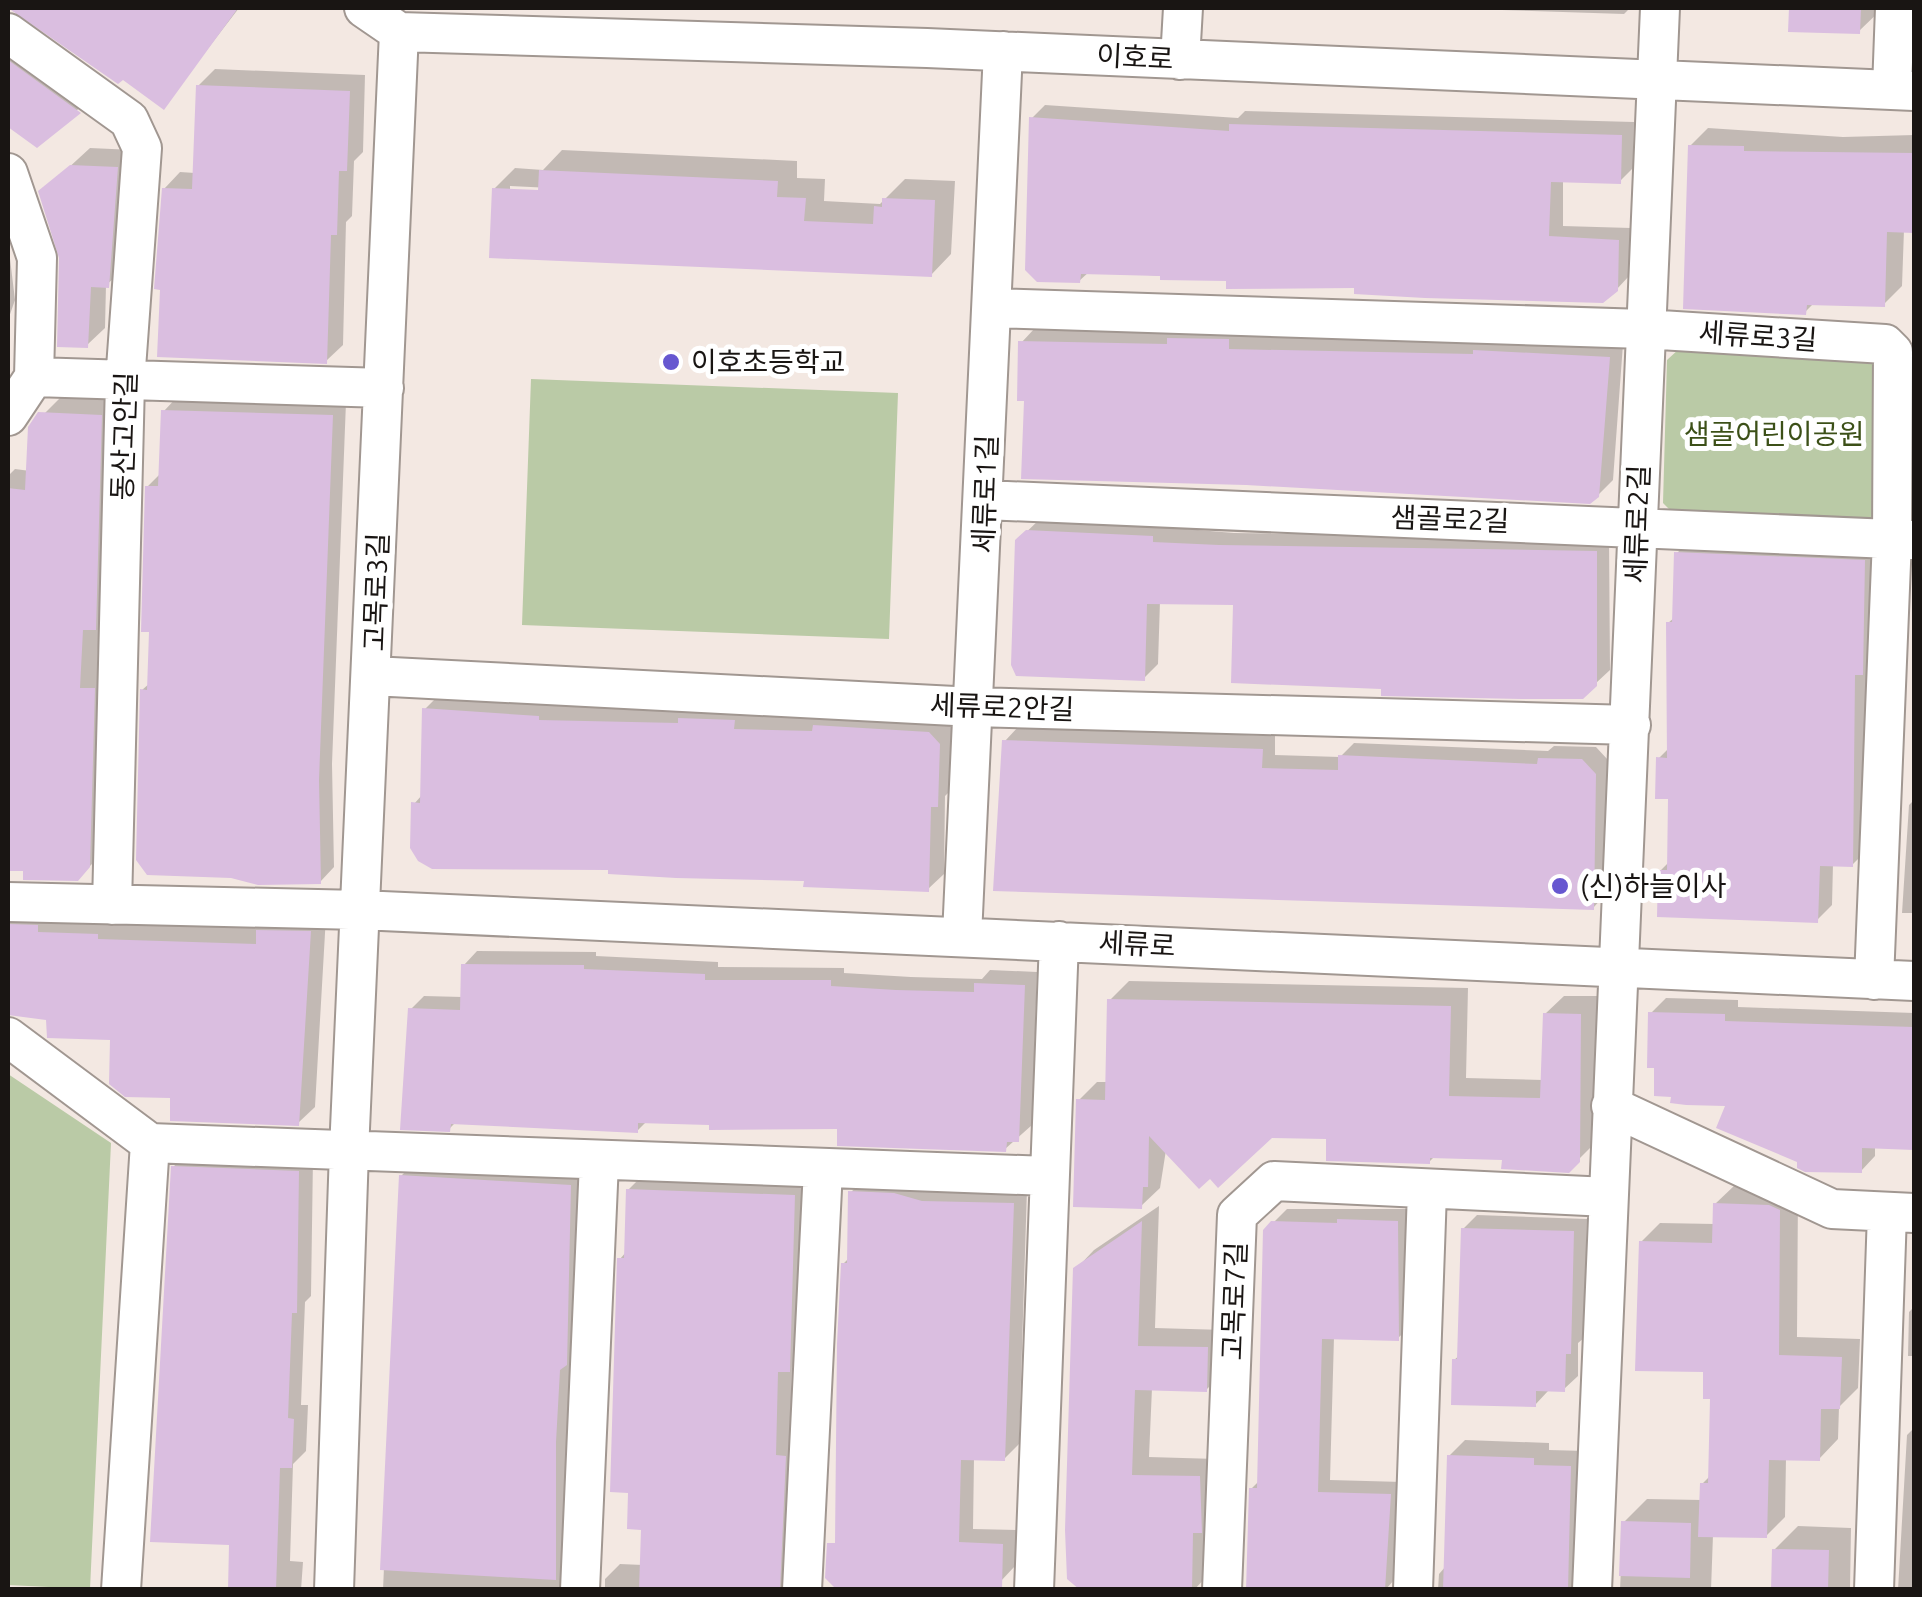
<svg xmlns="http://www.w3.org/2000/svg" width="1922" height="1597" viewBox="0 0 1922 1597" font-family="Ubuntu,'Noto Sans KR',sans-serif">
	<rect width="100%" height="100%" fill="#f3e8e2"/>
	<!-- green -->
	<path fill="#bacaa6" d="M1679,349L1873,353L1885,366L1881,509L1868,520L1675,515L1663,503L1667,360Z
		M531,379L898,393L889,639L522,625Z
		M8,1074L111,1143L90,1589L8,1585Z"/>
	<!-- shadow -->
	<path fill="#0003" fill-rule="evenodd" d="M18,8H239L163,107L123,77L117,81Z
		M1437,8H1630L1624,14Z
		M1791,8H1883L1859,31L1791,30Z
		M28,40L99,91L37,145L8,124V61Z
		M215,69L365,75L363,152L354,161L352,216L346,222L343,345L326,361L164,189L180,172L195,173L198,86Z
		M1045,105L1238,118L1245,111L1634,122L1633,168L1620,181L1563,180V226L1631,228L1630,275L1616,290L1357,286L1089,272L1079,281L1032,118Z
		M1708,128L1843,137L1914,135V230H1904L1902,286L1884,304L1815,302L1805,312L1690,146Z
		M90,148L134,150L126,268L106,285L105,328L87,345L62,258L53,182Z
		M562,150L797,161V178L825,179L824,201L880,204L905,179L955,181L951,254L931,275L494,189L515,168L543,170ZM510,186L551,188V193L510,191Z
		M8,242L15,300L8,320Z
		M1242,326V335L1623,344L1613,480L1598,495L1026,399L1021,343L1035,328Z
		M63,395L119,397L113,609L99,624L97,670L112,671L96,860L77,879L8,868V476L15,469L38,472L45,413Z
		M178,396L346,402L332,764L334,867L320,882L142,690L150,683L147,487L161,473L164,411Z
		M1042,517L1234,533L1609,538L1610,670L1582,696L1236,603L1160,601L1158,664L1144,678L1017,541Z
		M1692,538L1879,547L1867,850L1852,865L1833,864L1832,905L1817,920L1660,871L1669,862L1671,797L1659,758L1669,748L1668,623L1675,617L1677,553Z
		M440,694L554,702V706L749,705V715L883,712L944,717L954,728L952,789L945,796L944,874L928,889L611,868L414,804L422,795L425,709Z
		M1018,727L1275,736V755L1340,757L1354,743L1548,751L1554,746L1596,747L1608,760L1606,894L1593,908L1005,741Z
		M1914,800V913H1902L1909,805Z
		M8,905L113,923L262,928L275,915L326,916L315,1107L298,1123L173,1096L113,1038L48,1017L9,1012Z
		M477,951L596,952V956L718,962V967L844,968V973L911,977L982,979L990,970L1037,972L1032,1125L1005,1149L839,1127L647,1121L637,1131L456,1122L449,1129L411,1009L424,996L463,997L464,965Z
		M1129,981L1468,988L1466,1078L1543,1080L1545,1014L1564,996H1599L1597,1141L1578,1160L1435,1156L1429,1162L1329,1137L1271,1135L1166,1150L1160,1188L1141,1206L1079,1100L1097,1082H1108L1110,1000Z
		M1666,998L1738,1000V1007L1914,1013V1147L1875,1146V1156L1861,1171L1800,1160L1729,1104L1651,1013Z
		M188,1153L313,1157L311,1296L305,1302L301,1405H308L306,1451L293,1464L290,1561L303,1562L301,1590H230L232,1542L173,1167Z
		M416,1161L584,1171L563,1590H383L401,1176Z
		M643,1175L809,1182L804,1355L792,1367L790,1441L800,1442L797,1590H605V1579L620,1564L643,1565L644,1527L620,1259L626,1252L628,1190Z
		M866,1178L1027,1189L1019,1444L1004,1459L974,1458L973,1529L1017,1530L1015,1566L1000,1582L841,1590L843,1264L849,1258L851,1192Z
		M1735,1185L1798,1191L1797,1337L1860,1339L1858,1388L1839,1407L1838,1439L1819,1459L1786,1458L1785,1517L1766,1536L1713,1535L1711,1590H1620L1623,1523L1647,1499L1702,1500V1484L1711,1475L1712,1397L1706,1370L1641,1242L1660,1223L1715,1224V1204Z
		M1159,1206L1155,1328L1225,1330L1224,1372L1206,1390L1152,1388L1149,1457L1217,1459L1208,1575L1194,1590H1084L1076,1269L1094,1250Z
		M1287,1209H1411L1412,1325L1398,1338L1334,1337L1330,1480L1403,1482L1397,1577L1385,1590H1248L1251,1489L1260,1480L1265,1231Z
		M1477,1215L1587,1219L1584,1338L1578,1343V1376L1564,1389L1548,1391L1535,1405L1454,1360L1460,1355L1463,1229Z
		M1914,1307V1356H1908L1909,1312Z
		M1914,1428V1590H1898L1907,1435Z
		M1465,1440L1549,1443V1450L1586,1451L1581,1590H1438L1439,1574L1446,1566L1449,1456Z
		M1798,1526L1851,1528L1850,1590H1773L1774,1550Z"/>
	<!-- building -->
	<path fill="#dabee0" d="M8,8H238L164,110L123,80L118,84Z
		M1789,8H1861L1860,34L1788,32Z
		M8,60L81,113L37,148L8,127Z
		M196,85L350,91L347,171H339L337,235H331L327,364L157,357L160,290L154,289L162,188L192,189Z
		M1029,117L1229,131V124L1622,135L1621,184L1551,182L1549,236L1619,240L1618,291L1603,303L1425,298L1354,294V288L1226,289V281L1160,280V276L1081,274L1080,283L1037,282L1025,270Z
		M1688,145L1744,146V151L1914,153V233L1887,232L1885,307L1807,305L1806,315L1683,309Z
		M70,165L118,167L109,288L91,287L88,348L57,347L59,258L38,191Z
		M539,170L778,181L777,197L806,198L804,221L873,224L874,206L882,207V198L935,200L932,277L489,258L492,188L538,190Z
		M1167,338L1229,339V349L1473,354V350L1610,357L1599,497L1590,504L1246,485L1021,479L1024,401H1017L1018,341L1167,344Z
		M161,410L333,415L319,780L321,884L258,885L231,878L147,875L136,860L140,689L147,690L149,632H141L145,486H158Z
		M38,412L102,415L96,630H83L80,688H95L90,867L78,881L23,880V871H8V488L25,490L28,427Z
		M1026,530L1153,536V542L1219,545L1597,551V686L1583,699H1521L1381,696V689L1231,683L1233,605L1147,604L1145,681L1016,676L1011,665L1015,540Z
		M1674,552L1865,560L1863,675H1855L1853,867L1820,866L1818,923L1657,917L1658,870H1667L1668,799H1655L1656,757L1667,758L1666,622H1672Z
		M422,708L539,716V720L678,723V718L735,720L734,729L812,731L813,725L929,732L940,744L938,807H931L929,892L803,887L804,881L676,878L608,874V870L432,869L418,861L410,848L411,802L420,803Z
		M1002,740L1263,749L1262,768L1338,770V755L1537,764L1538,758L1582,759L1596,774L1594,910L993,891Z
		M8,924L38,925V932L98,934V939L256,944V930L311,931L299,1126L170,1121V1098L125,1097L109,1084L110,1040L47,1038L46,1020L8,1015Z
		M461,964L584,965V969L705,974V980H831V986L896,990L974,992V983L1025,985L1019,1142H1007L1006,1152L837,1146V1129L709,1130V1125L638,1123V1133L451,1124L450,1132L400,1130L408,1008L460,1010Z
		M1107,999L1451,1006L1449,1096L1540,1098L1543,1013L1581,1014L1580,1162L1569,1173L1501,1169L1502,1160L1430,1158V1164L1326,1161V1139L1272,1138L1218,1188L1210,1179L1199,1189L1149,1136L1148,1187H1143L1142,1209L1073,1207L1076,1099L1105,1100Z
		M1648,1012L1725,1014V1021L1914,1027V1150L1862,1148V1173L1805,1172L1797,1168V1162L1716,1128L1725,1106L1686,1105L1670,1103L1671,1097L1654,1096V1068H1647Z
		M171,1166L299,1171L297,1313H292L288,1418L294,1419L292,1468H280L276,1590H228L229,1545L150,1542Z
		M399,1175L571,1185L567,1365L560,1370L556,1442V1580L380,1570Z
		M626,1189L795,1195L790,1372H778L776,1455L786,1456L780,1590H639L641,1530L627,1529L628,1493L610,1492L617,1258H624Z
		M848,1191L894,1193L922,1201L1014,1203L1005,1461L961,1460L959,1542L1003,1544L1002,1590H837L825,1578L827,1543H835L837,1344L841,1263H847Z
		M1713,1203L1769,1205L1780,1210L1779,1355L1842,1357L1840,1409H1821L1820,1461L1769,1460L1767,1538L1698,1537L1700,1483H1708L1710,1399H1703V1372L1635,1371L1639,1241L1712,1243Z
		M1337,1219L1398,1221L1399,1341L1322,1339L1318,1492L1391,1494L1385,1590H1246L1249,1488H1257L1263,1230L1271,1221L1337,1223Z
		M1142,1221L1138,1346L1208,1347L1207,1392L1135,1390L1132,1475L1200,1476L1202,1533H1193L1192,1590H1080L1067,1579L1065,1530L1073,1268Z
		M1461,1228L1574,1231L1571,1354H1566L1565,1392L1536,1391V1407L1451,1405L1452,1359H1457Z
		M1447,1455L1534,1458V1465L1571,1466L1568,1590H1443Z
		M1621,1521L1691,1523L1690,1578L1619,1576Z
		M1772,1549L1829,1550L1828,1590H1771Z"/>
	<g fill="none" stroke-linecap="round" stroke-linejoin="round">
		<!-- minor casing -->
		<g stroke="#a19791" stroke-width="42">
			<path id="minor" d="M364,8L399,32L927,48L1914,91
				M8,33L129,120L142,148L125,382L112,905
				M1180,60L1183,8
				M1892,89L1895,8
				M8,173L37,258L34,377
				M992,308L1644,329L1885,344L1893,352L1892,539L1874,980
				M34,377L384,388
				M8,416L34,377
				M985,500L1914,540
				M372,676L974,707L1631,725
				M8,902L360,910L1914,981
				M962,936L1003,51
				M8,1037L150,1143L121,1590
				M1611,1106L1832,1209L1914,1213
				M150,1143L1047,1176
				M334,1590L349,1151L399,32
				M580,1590L599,1162
				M802,1590L823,1169
				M1034,1590L1059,941
				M1222,1590L1237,1215L1274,1181L1608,1197
				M1413,1590L1427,1191
				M1592,1590L1660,8
				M1874,1590L1887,1213"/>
		</g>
		<!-- minor -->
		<use href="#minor" stroke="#fff" stroke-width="38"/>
	</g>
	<!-- markers -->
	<g fill="#6657d0" stroke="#fff" stroke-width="4">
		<circle cx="671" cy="362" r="10"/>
		<circle cx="1560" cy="886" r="10"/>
	</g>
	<g text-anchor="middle" stroke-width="10" stroke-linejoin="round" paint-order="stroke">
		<!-- street labels -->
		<g font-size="28" fill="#191513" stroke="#fff">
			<text transform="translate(1135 57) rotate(3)" y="10">이호로</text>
			<text transform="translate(1758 336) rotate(4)" y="10">세류로3길</text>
			<text transform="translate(124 436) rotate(-88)" y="10">동산고안길</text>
			<text transform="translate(985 494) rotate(-88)" y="10">세류로1길</text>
			<text transform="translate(1450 519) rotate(2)" y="10">샘골로2길</text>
			<text transform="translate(1637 524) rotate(-88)" y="10">세류로2길</text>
			<text transform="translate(376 592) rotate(-88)" y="10">고목로3길</text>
			<text transform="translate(1002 707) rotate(2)" y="10">세류로2안길</text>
			<text transform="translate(1137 944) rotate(3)" y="10">세류로</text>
			<text transform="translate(1234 1301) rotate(-88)" y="10">고목로7길</text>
		</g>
		<!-- poi labels -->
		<g font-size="28" fill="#191513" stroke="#fff" text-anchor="start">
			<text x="691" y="372">이호초등학교</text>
			<text x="1580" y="896">(신)하늘이사</text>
		</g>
		<!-- park labels -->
		<g font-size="28" fill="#3c5018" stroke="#fff">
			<text x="1774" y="444">샘골어린이공원</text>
		</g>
	</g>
	<!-- border -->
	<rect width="1922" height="1597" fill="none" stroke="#191513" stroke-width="20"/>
</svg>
